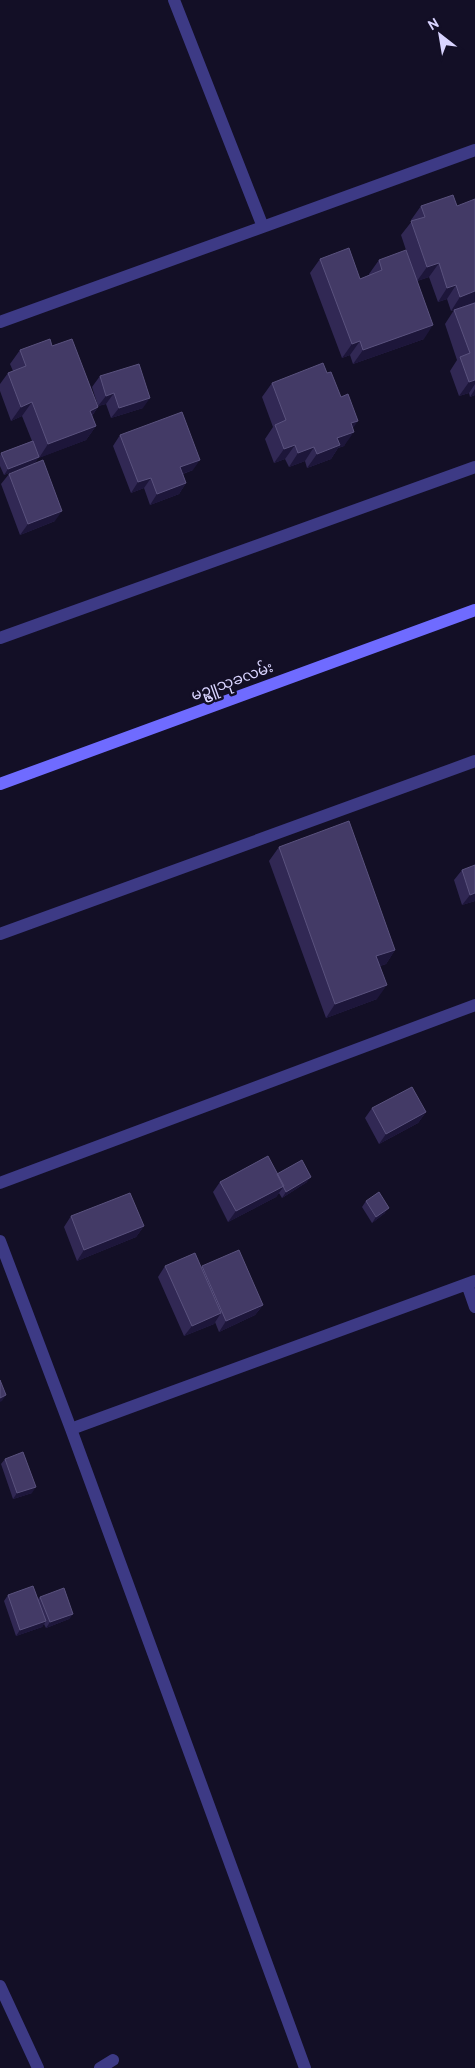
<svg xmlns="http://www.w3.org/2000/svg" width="475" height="2068" viewBox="0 0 475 2068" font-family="Overpass,'Noto Sans Myanmar',sans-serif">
	<rect width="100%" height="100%" fill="#130f26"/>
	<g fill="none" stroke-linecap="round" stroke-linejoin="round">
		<!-- lane -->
		<path stroke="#3d3a85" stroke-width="12" d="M0,1986L38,2068
			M100,2068L113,2060"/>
		<!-- street -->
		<path stroke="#3d3a85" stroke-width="12" d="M174,0L263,227
			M0,322L475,150
			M0,638L475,467
			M0,934L475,761
			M0,1183L475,1005
			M0,1241L71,1429L305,2068
			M467,1284L475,1307
			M71,1429L475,1281"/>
		<!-- secondary -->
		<path stroke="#6f6bff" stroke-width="12" d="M0,784L475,610"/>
	</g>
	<!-- wall -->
	<path fill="#312854" d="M421,206L475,302L451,311L447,299L438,302L429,277L417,281L424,339L353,364L350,355L342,358L310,273L320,259L360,279L369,275V274L379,260L413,271L401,235L412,221L411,220Z
		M475,302V395L470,397L469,393L459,396L450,371L457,360L445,324L454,310Z
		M52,346L98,407L92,416L96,426L86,440L38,458L35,463L4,475L0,466V456L1,453L32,441L22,416L11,421L0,391V384L8,373L13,371L10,364L20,350Z
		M327,373L353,429L344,446L338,448L331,459L307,468L305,461L289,467L285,459L274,463L265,439L273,427L262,397L272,383Z
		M100,376L143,408L111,418L106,404L98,406L92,387Z
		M120,435L193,470L183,474L186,483L179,494L150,505L144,488L131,493L113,446Z
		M9,474L55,521L20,535L1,484Z
		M279,847L395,950L386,964L380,966L377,999L326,1018L269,861Z
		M462,870L475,901L462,905L454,880Z
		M372,1108L426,1112L418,1123L379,1144L365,1118Z
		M277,1174L307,1182L282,1198L279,1193L276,1197L228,1222L213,1192L220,1182Z
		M366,1201L385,1213L372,1223L362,1207Z
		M71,1216L144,1226L136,1237L77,1261L64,1227Z
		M165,1266L201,1268L202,1266L263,1305L255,1315L219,1332L215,1322L214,1324L184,1336L158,1277Z
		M5,1459L32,1493L13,1499L1,1464Z
		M8,1595L38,1599L40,1597L73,1614L69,1619L46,1628L44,1624L42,1627L16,1636L4,1601Z"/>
	<!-- shaded-wall -->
	<path fill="#1d163a" d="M439,263L429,277L417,281L427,267Z
		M456,285L447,299L438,302L447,288Z
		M475,291V302L451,311L460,297Z
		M433,325L424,339L353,364L363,350Z
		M360,341L350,355L342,358L352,344Z
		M475,380V384L469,393L459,396L469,382Z
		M475,389V395L470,397Z
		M114,393L106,404L98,406L106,396Z
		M150,398L143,408L111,418L119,408Z
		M32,402L22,416L11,421L21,407Z
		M98,407L88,421L90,411Z
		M358,421L349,434L354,432L344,446L338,448L331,459L307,468L317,454L337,438L351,423Z
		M96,426L86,440L39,458L48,444Z
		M295,445L285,459L274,463L284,449Z
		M314,447L305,461L289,467L298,453Z
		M39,457L35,463L4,475L8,469Z
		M200,460L193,470L173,477L180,467Z
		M151,478L144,488L131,493L138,482Z
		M186,483L179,494L150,505L157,494Z
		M62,511L55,521L20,535L28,524Z
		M475,893V901L462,905L470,895Z
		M395,950L386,964L366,970L376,956Z
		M387,985L377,999L326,1018L335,1004Z
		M426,1112L418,1123L379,1144L386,1134Z
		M311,1177L307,1182L282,1198L286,1192Z
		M284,1186L276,1197L228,1222L236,1211Z
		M389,1208L385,1213L372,1223L376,1217Z
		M144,1226L136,1237L77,1261L84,1250Z
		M263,1305L255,1315L219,1332L226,1321Z
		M221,1313L214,1324L184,1336L192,1326Z
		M6,1395L2,1401L0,1402V1398Z
		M36,1487L32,1493L13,1499L17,1493Z
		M73,1614L69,1619L46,1628L50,1622Z
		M46,1621L42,1627L16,1636L20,1630Z"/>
	<!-- building -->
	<path fill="#433a66" stroke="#5a527e" d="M453,195L457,206L475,199V291L460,297L456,285L447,288L439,263L427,267L411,221L425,217L421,206Z
		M349,248L360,279L382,270L379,260L406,250L433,325L363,350L360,341L352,344L320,259Z
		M475,303V380L469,382L460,357L470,353L454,310Z
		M50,339L52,346L72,339L98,407L90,411L96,426L48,444L32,402L21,407L8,373L26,366L20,350Z
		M323,363L327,373L331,372L341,397L348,394L358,421L351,423L354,432L337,438L340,445L317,454L314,447L298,453L295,445L284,449L275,425L286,420L272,383Z
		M139,364L150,398L119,408L114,393L106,396L100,376Z
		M182,412L200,460L180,467L186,483L157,494L151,478L138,482L120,435Z
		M33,441L39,457L8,469L1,453Z
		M43,460L62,511L28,524L9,474Z
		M349,821L395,950L376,956L387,985L335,1004L279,847Z
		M475,865V893L470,895L462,870Z
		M412,1087L426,1112L386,1134L372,1108Z
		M268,1156L284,1186L236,1211L220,1182Z
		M302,1160L311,1177L286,1192L277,1174Z
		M379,1192L389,1208L376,1217L366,1201Z
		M130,1193L144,1226L84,1250L71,1216Z
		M239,1250L263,1305L226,1321L202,1266Z
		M195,1253L221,1313L192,1326L165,1266Z
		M0,1380L6,1395L0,1398Z
		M23,1452L36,1487L17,1493L5,1459Z
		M33,1586L46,1621L20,1630L8,1595Z
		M64,1588L73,1614L50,1622L40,1597Z"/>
	<g text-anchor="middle" stroke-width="5" stroke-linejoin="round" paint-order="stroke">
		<!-- street labels -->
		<g font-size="15" fill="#d9d4ff" stroke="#130f26">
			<text transform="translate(232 681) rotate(-20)" y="5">မဥ္ဇူသုခလမ်း</text>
		</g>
	</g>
	<!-- north arrow -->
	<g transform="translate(440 35) rotate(329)" stroke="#130f26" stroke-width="4" paint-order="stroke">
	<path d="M0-4L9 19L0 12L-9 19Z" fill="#d9d4ff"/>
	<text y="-8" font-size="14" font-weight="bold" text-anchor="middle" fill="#d9d4ff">N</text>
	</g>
</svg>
